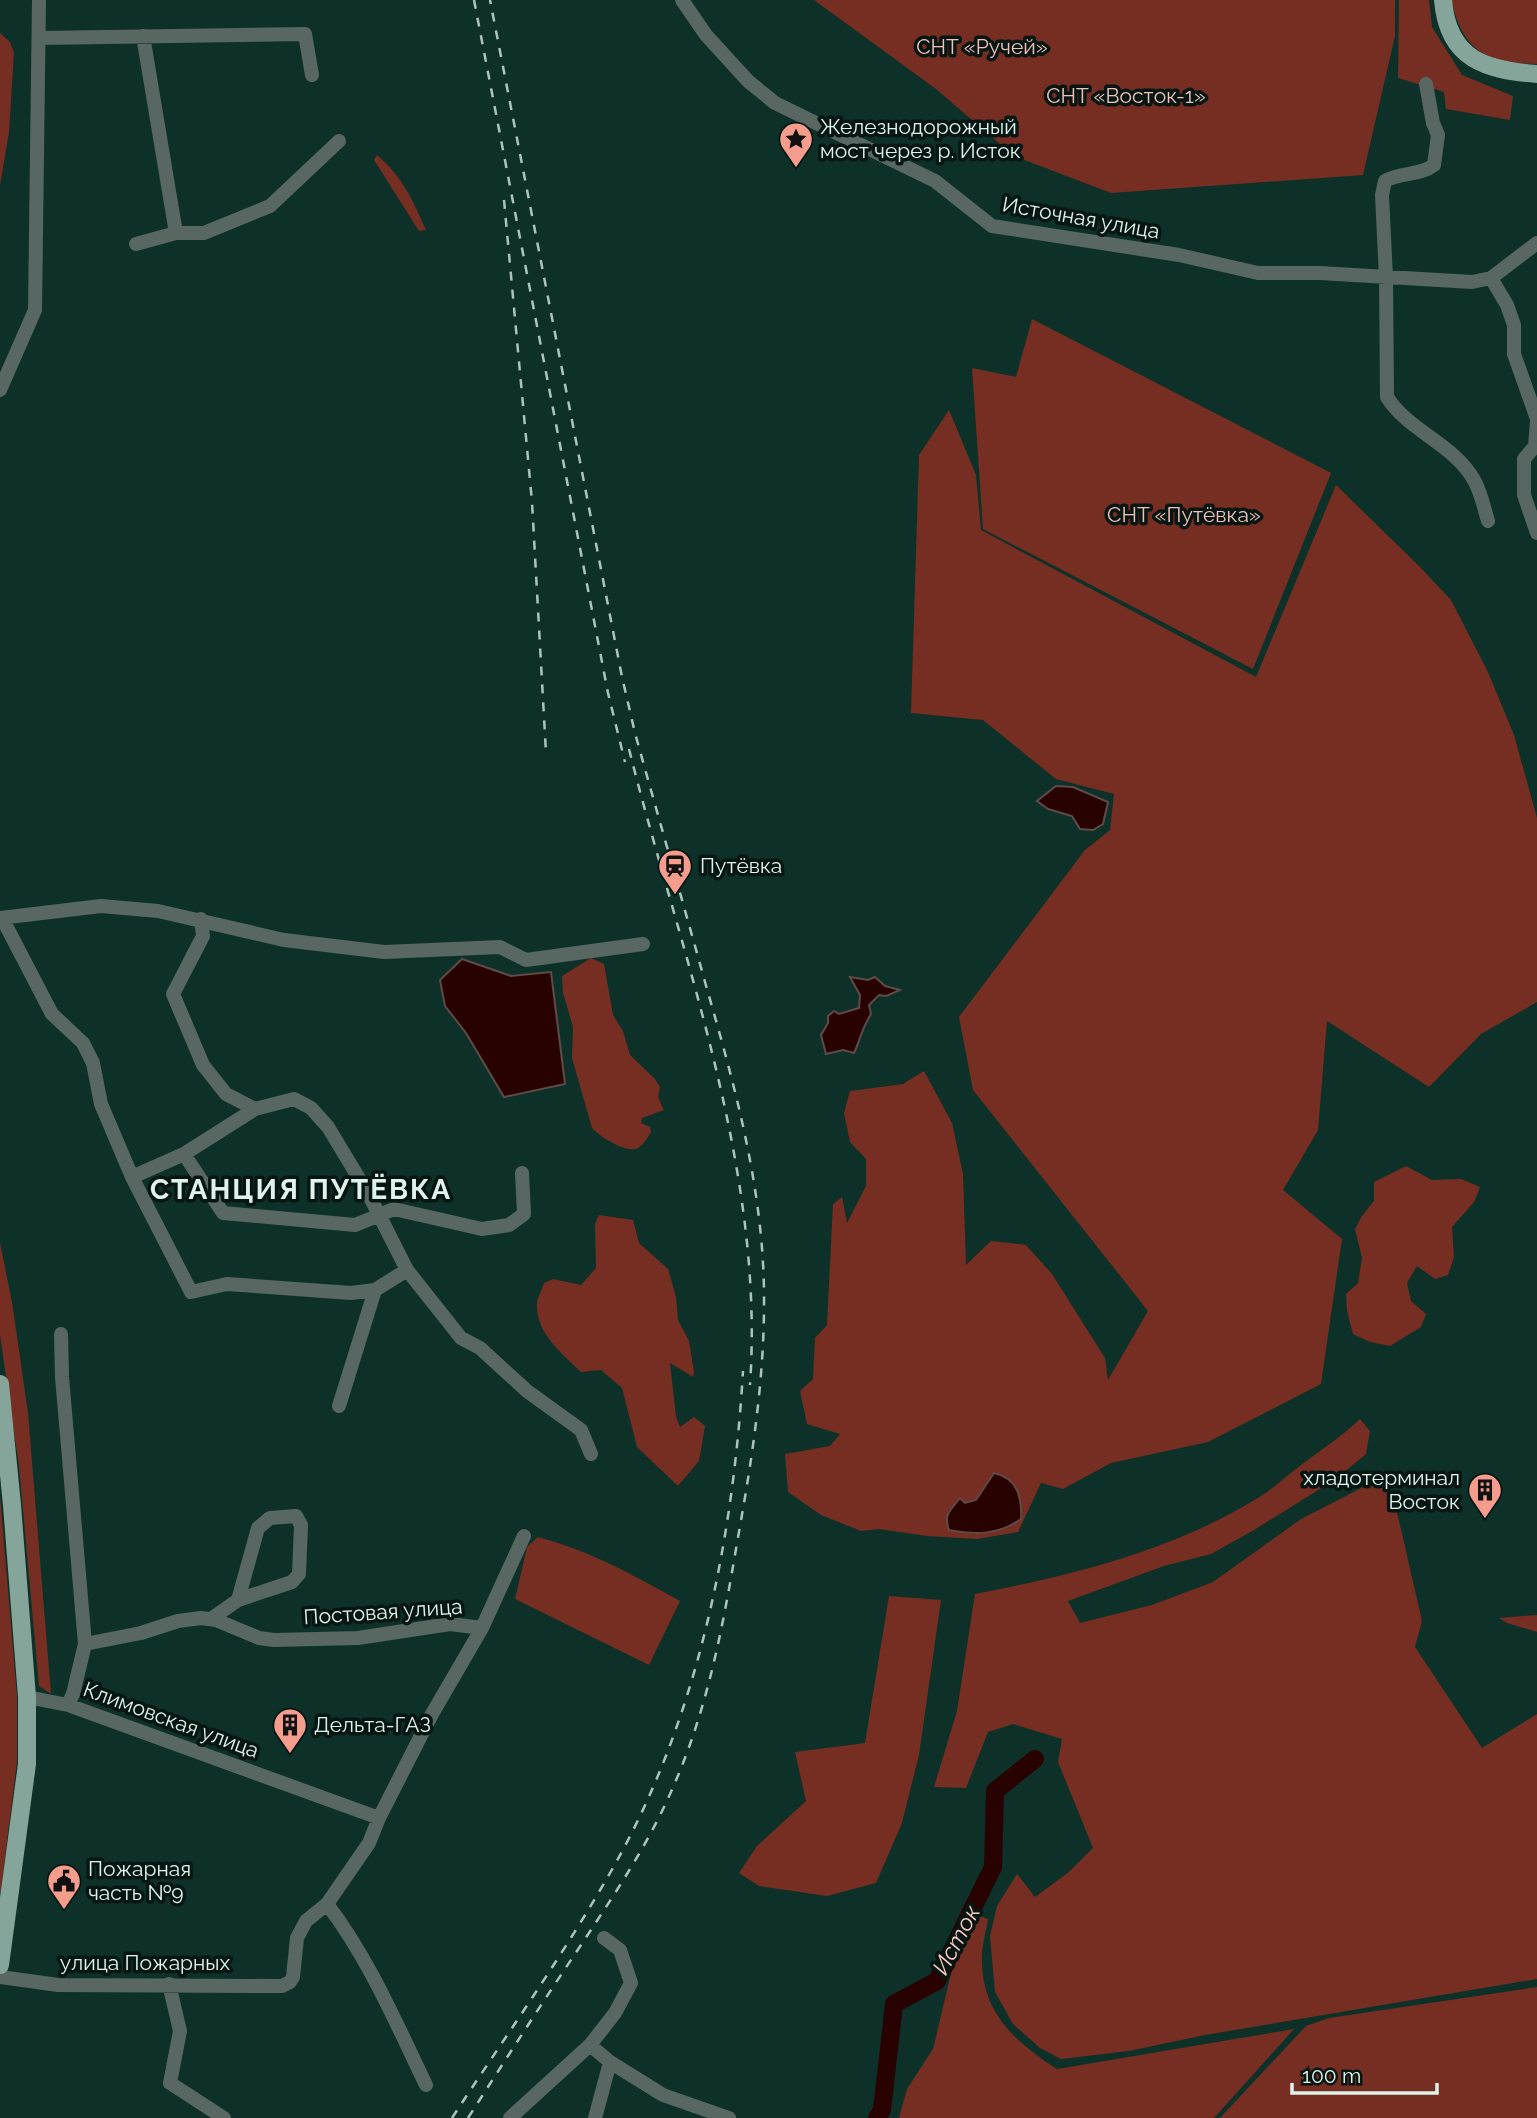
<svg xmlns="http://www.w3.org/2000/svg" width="1537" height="2118" viewBox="0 0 1537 2118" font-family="Raleway,sans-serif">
	<rect width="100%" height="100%" fill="#0d3128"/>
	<!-- green -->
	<path fill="#762d22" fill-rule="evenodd" d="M814,0H1395V36L1363,175L1111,193L1014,156L936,89Z
		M1399,0H1429L1432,27L1462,75L1513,96L1510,120L1446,109L1444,92L1398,78Z
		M1451,0H1537V64C1485,63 1464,52 1451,0Z
		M0,33L10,42L14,52L9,132L0,186Z
		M377,155C403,177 412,199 426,230L419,231L374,160Z
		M1032,319L1331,473L1253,669L983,529L972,368L1016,377Z
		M949,410L976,475L981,530L1256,677L1336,485L1420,567L1451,600L1488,672L1514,735L1537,818V1002L1481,1034L1429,1087L1327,1021L1318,1130L1283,1190L1342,1239L1321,1384L1208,1442L1111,1463L1063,1489L1041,1483L1018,1532L977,1539L927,1536L879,1529L861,1531L821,1515L788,1492L785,1454L830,1446L840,1434L807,1424L800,1391L813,1379L815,1338L827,1325L833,1204L842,1197L847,1223L866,1186V1159L850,1142L844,1113L850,1091L903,1084L924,1071L952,1123L963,1174L966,1265L991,1241L1026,1245L1052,1274L1105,1358L1108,1380L1148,1311L973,1090L959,1017L1085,850L1110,830L1114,794L1056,779L983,720L911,713L919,455ZM994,1473L974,1535L948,1511L960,1498L965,1503L976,1500Z
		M591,958L604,964L613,1015L623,1031L630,1055L655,1079L660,1087L658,1097L664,1110L642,1118L641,1123L650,1127L651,1132C647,1138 643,1147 635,1149C623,1151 600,1137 592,1128L572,1058L573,1027L563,993L562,976Z
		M1406,1166L1432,1180L1461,1179L1480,1187L1474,1202L1452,1227L1454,1257L1448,1275L1435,1279L1417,1266L1407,1283L1411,1301L1426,1314L1421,1327L1390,1346L1370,1342L1353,1334L1347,1311L1346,1294L1358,1283L1362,1258L1355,1229L1362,1216L1374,1201V1182Z
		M599,1215L633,1220L639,1243L668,1269L676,1297L678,1320L689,1341L694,1372L693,1377L670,1363L676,1417L680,1427L694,1417L705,1426L699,1461L678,1486L637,1447L622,1388L601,1370L581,1372C563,1355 535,1332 537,1304C537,1298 542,1290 544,1283L553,1279L581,1285L596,1268L595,1224Z
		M0,1243L12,1302L28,1413L51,1694L39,1686L19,1466L0,1335Z
		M1360,1419L1370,1431L1366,1454L1336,1479L1254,1530L1211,1554L1164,1566L1068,1601L1080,1623L1152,1605L1213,1582L1301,1519L1375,1481L1393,1496L1400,1525L1422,1621L1415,1647L1482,1748L1537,1714V1979L1205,2035L1129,2051L1061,2059L1040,2048L1013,2024L995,1992L990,1936L997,1906L1017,1874L1035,1897L1069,1872L1093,1848L1058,1762L1062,1739L1013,1724L988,1732L966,1788L934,1787L957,1711L975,1594C1074,1575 1171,1551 1258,1498C1273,1489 1286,1476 1301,1465C1321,1450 1341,1437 1360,1419Z
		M0,1496L17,1696V1762L0,1896Z
		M538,1537C593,1552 631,1574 680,1601L649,1665L515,1599L527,1547Z
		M889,1596L941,1600L919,1755L902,1823L876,1883L827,1896L759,1886L739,1873L757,1846L806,1801L795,1752L865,1743Z
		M1537,1615V1632L1507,1623L1499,1618Z
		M966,1911L988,1919C986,1933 981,1948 982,1962C983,2015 1017,2043 1057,2069L1294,2029L1214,2118H899L907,2089L933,2049Z
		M1537,1987V2118H1220L1306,2026L1329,2018Z"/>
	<!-- water -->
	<path fill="#280200" stroke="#5f4a47" stroke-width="2" d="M1056,786L1073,787L1108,802L1103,824L1093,830L1080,829L1072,816L1048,809L1037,801Z
		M462,959L511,976L551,972L565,1084L504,1097L466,1033L445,1006L440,980Z
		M850,977L868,980L875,977L885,986L900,990L886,996L879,995L869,1005L871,1014C861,1030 861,1038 854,1053L843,1050L826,1054L821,1035L828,1023V1016L834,1011L839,1014L859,1008L860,995Z
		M994,1473C1018,1478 1022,1498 1021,1519C999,1535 975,1535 949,1530C943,1514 951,1510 960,1498L965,1503L976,1500Z"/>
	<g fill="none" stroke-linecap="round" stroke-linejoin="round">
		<!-- river -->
		<path stroke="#280200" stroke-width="18" d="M877,2118L882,2110L894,2004L937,1981L993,1867L995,1791L1035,1759"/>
		<!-- minor -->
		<path stroke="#586762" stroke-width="14" d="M682,0L706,35L748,81L775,103L935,181L992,226L1179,255L1258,273H1320L1472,282L1491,278L1537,243
			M143,36L176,233
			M40,38L305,34L312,75
			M1426,84L1433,123L1438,135L1434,165C1420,176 1400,172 1385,181L1382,195L1386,278L1387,397C1408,431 1454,444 1474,480C1481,492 1484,508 1488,521
			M136,244L176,233H204L270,206L339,141
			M1491,278L1507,305L1514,325V354L1537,419
			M0,390L35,310L39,0
			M1537,421L1535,446L1524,459V495L1537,533
			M0,918L101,906L158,911L284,940L384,952L500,947L526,960L643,944
			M2,918L52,1014L83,1043L93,1063L101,1104L132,1177L191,1292L227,1284L351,1293L375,1290L407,1270
			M201,919L203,936L173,994L203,1065L226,1094L255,1109L294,1099L311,1108L328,1127L369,1195L407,1270L461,1338L480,1348L527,1391L581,1430L591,1454
			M184,1154L223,1213L355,1225L394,1209L482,1229L509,1225L524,1214L522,1173
			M132,1177L184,1154L255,1109
			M61,1334L62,1377L85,1644L73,1694L68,1705
			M339,1406L375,1290
			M211,1619L238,1600L292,1582L299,1574L301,1525L296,1516L270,1518L258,1528L238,1600
			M85,1644L141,1633L178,1621L201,1618L216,1620L259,1638L274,1640L358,1638L450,1624L482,1628
			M27,1697L68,1705L379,1818
			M327,1904C369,1959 396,2023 426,2085
			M0,1977L58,1985L282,1986L290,1982L293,1977L297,1938L306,1921L327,1904L369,1843L379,1818L432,1714L482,1628L524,1536
			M169,1984L180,2031L170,2083L224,2118
			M590,2045L610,2062L595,2118
			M610,2062L663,2095L729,2118
			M510,2118L590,2045L615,2013L631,1983L620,1950L604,1938"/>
		<!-- major -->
		<path stroke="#85a49a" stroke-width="18" d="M1443,0C1448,60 1486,70 1537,74
			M0,1384L12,1505L27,1697V1764L0,1965"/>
		<!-- rail -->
		<path stroke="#acc4bc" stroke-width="2.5" stroke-dasharray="9 9" stroke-linecap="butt" d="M474,0L608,693L625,762
			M504,200L532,502L546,753
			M629,749C681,957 765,1167 750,1385
			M452,2118C505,2037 562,1957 610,1873C697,1723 733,1543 743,1371
			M468,2118C504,2062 540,2006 577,1951C612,1898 649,1844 674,1785C708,1707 723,1626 737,1543C752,1460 765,1377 764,1293C763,1186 734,1083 705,982C682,899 658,816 635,733L622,677L490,0"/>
	</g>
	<!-- icons -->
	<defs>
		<g id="sight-pin" transform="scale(1.75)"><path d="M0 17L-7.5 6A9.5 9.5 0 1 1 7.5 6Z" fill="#f49d8d" stroke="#071612"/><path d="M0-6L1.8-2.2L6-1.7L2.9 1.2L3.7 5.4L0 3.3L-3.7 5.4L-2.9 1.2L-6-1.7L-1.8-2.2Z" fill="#111"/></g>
		<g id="station-pin" transform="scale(1.75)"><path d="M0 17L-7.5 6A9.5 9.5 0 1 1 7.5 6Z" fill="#f49d8d" stroke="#071612"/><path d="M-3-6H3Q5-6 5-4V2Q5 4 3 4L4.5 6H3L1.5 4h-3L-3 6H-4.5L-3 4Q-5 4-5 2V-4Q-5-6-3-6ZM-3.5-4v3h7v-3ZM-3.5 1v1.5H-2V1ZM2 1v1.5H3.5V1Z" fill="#111"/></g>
		<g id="building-pin" transform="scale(1.75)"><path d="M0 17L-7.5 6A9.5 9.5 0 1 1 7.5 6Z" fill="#f49d8d" stroke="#071612"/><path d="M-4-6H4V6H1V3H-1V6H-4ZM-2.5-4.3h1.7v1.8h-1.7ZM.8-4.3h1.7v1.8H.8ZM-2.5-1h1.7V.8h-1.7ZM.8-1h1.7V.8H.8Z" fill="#111"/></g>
		<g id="civic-pin" transform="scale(1.75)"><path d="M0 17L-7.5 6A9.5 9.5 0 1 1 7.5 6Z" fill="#f49d8d" stroke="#071612"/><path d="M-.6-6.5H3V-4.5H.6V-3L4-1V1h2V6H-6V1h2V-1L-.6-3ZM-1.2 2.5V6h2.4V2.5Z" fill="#111"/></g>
	</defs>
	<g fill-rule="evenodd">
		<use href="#sight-pin" x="796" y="139"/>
		<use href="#station-pin" x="675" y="866"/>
		<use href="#building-pin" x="1485" y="1490"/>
		<use href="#building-pin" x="290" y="1725"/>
		<use href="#civic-pin" x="64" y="1881"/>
	</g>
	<g text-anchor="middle" stroke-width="7" stroke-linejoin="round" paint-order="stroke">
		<!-- park labels -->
		<g font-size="21" fill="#f2c2b8" stroke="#071612">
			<text x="982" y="54">СНТ «Ручей»</text>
			<text x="1126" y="103">СНТ «Восток-1»</text>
			<text x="1184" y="522">СНТ «Путёвка»</text>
		</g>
		<!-- poi labels -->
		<g font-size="21" fill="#dff3ec" stroke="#071612" text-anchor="start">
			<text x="820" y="134">Железнодорожный<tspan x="820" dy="24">мост через р. Исток</tspan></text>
			<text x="700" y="873">Путёвка</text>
			<text x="1460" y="1485" text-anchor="end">хладотерминал<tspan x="1460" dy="24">Восток</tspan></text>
			<text x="314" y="1732">Дельта-ГАЗ</text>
			<text x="88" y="1876">Пожарная<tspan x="88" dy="24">часть №9</tspan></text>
		</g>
		<!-- street labels -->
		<g font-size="21" fill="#dff3ec" stroke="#071612">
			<text transform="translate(1081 218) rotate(10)" y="7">Источная улица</text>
			<text transform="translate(383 1612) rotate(-4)" y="7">Постовая улица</text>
			<text transform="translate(171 1720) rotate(20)" y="7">Климовская улица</text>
			<text x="145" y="1970">улица Пожарных</text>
		</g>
		<!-- water labels -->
		<g font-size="23" font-style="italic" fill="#fbcac1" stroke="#071612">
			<text transform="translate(956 1940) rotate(-62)" y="8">Исток</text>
		</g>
		<!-- district labels -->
		<g font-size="28" font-weight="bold" letter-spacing="2" fill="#dff3ec" stroke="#071612">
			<text x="301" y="1199">СТАНЦИЯ ПУТЁВКА</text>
		</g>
	</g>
	<!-- scale -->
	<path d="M1292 2083v10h145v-10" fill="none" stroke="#dff3ec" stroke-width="3.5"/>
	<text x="1302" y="2083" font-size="21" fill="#dff3ec" stroke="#071612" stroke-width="5" paint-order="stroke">100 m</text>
</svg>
